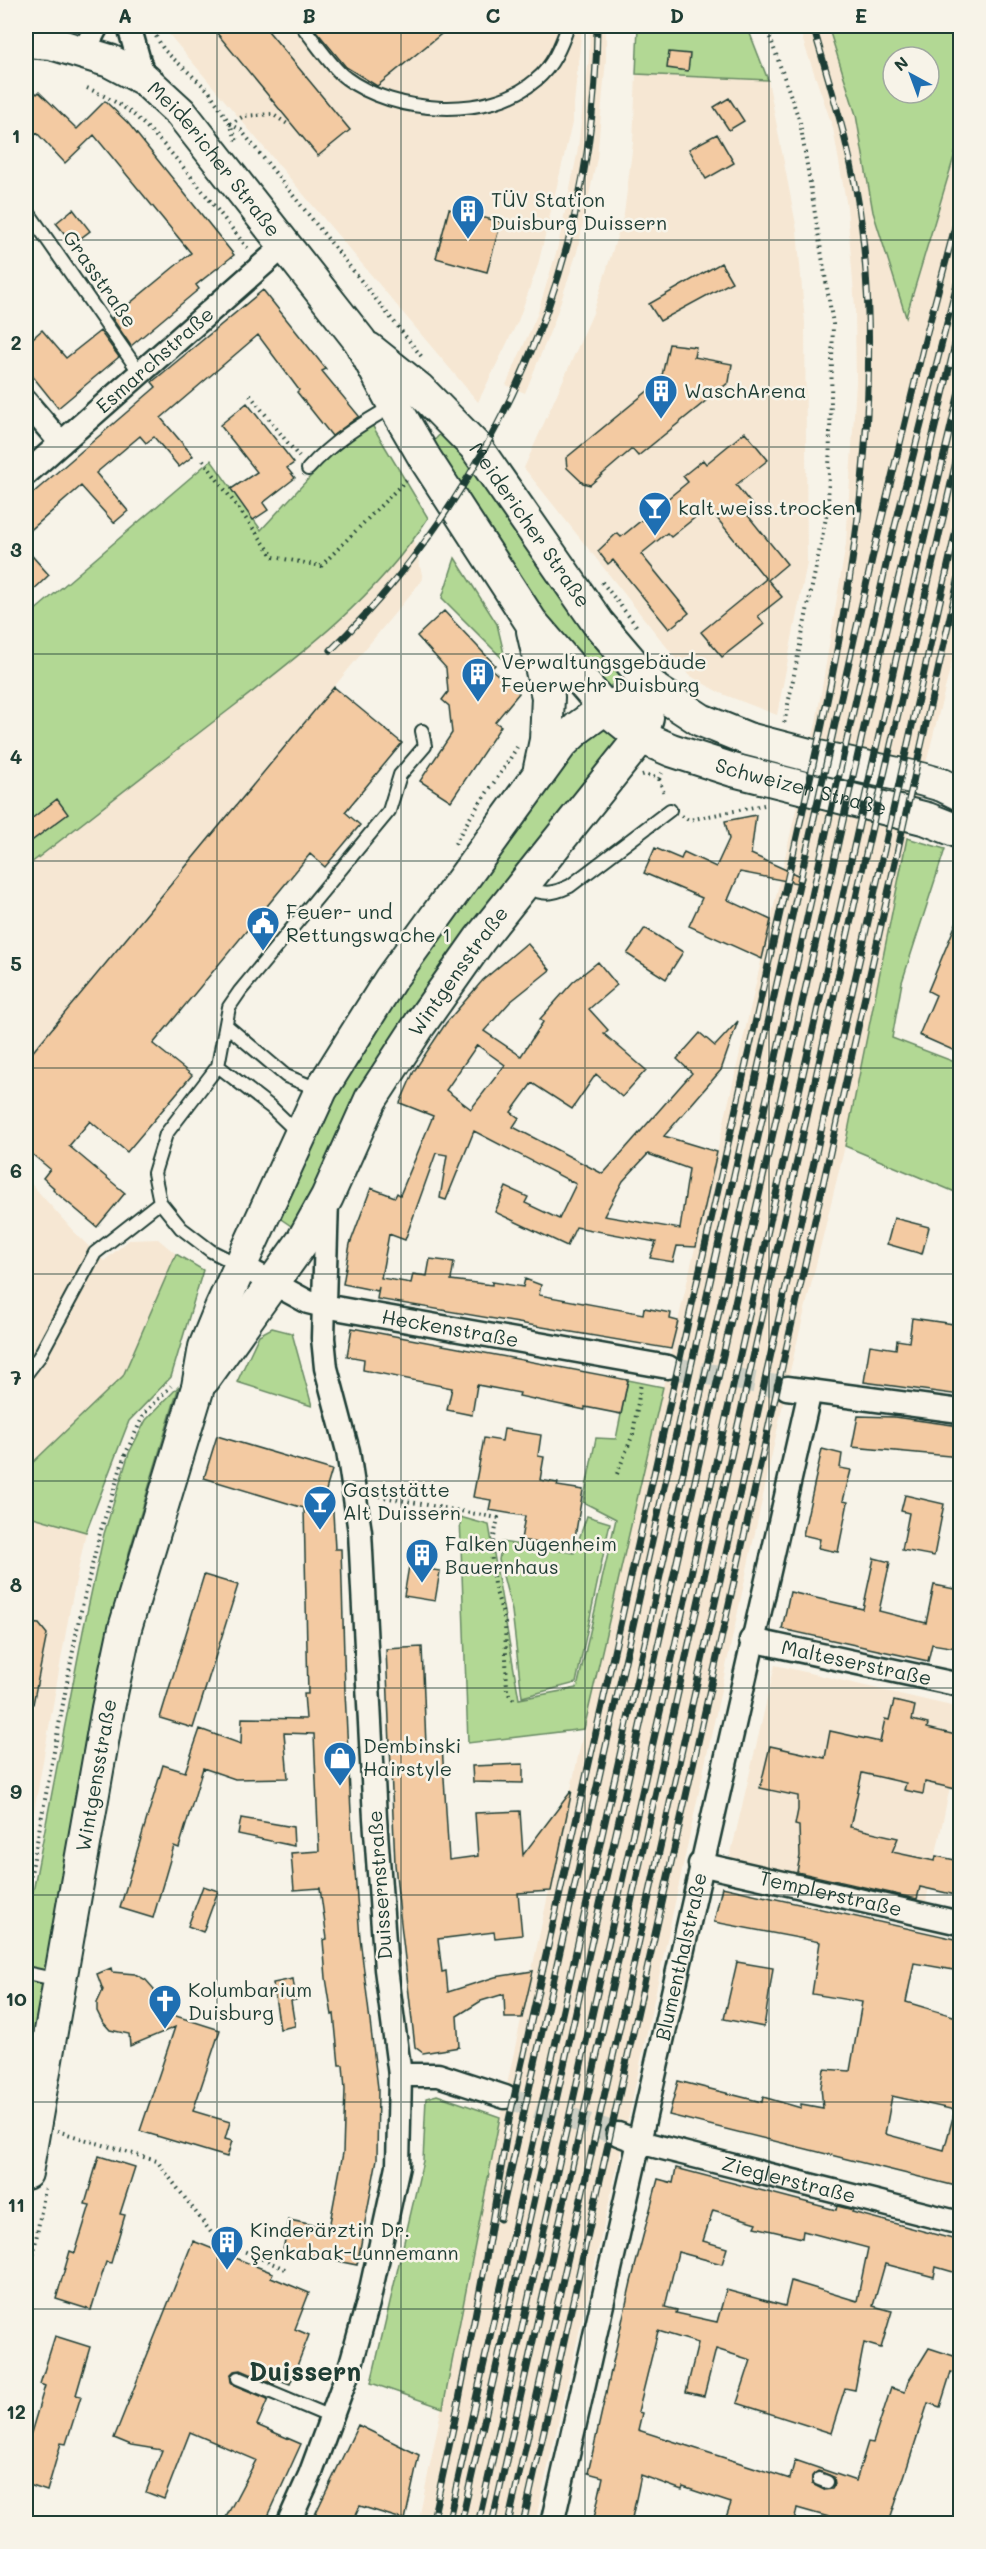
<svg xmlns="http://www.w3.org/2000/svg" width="986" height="2549" viewBox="0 0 986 2549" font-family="Mali,sans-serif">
	<rect width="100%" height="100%" fill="#f7f3e8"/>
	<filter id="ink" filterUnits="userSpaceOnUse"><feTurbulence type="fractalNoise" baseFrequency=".0167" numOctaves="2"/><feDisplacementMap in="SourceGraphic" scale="12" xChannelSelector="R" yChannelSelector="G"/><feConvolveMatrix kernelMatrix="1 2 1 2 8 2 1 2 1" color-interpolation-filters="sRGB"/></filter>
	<g filter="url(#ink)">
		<!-- built -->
		<path fill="#f6e7d3" d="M162,26H582L572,123L538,265L518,321L478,402Z
			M590,26H606V59L597,158L577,252L554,322L525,393L506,385L537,315L557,250L577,155L589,58Z
			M798,26H828L856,115L907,316L960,137V630L907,838L845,1146L790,1371L628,2120L535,2523L418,2524L508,2080L584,1729L816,723L846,544L856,382L855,307L847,207L833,128Z
			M636,74L768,80L797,230L805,323L807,563L777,715L720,693L689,675L524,468L593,313L624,214L633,143Z
			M414,540L423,579L26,1060V867L279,671L354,608Z
			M26,1178L76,1234L104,1261L129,1240L158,1239L176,1254L123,1376L26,1469Z
			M26,1515L86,1532L70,1609L26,1857Z
			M775,1665L960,1708V1739L924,1911L728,1866Z"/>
		<!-- green -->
		<path fill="#b2d894" stroke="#688a64" stroke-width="1.5" fill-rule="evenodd" d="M638,26H747L768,80L636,74Z
			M828,26H960V137L906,317L873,212L856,115ZM893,57H929V93H893Z
			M372,425L428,518C375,600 294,660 217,719C153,768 89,818 26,867V618L211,460L261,530L334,451Z
			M444,430L616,663L620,679L609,687L597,684L578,664L430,445Z
			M455,558L497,624L506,662L442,598Z
			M609,725L621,740L300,1232L275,1215L331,1093L382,1011L578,743Z
			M907,838L945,849L902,982L892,1038L960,1064V1194L845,1146Z
			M176,1254L203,1270L171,1377L129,1421L86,1532L26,1515V1469L123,1376Z
			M272,1328L292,1333L312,1406L237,1382L259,1335Z
			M628,1380L663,1387L584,1729L468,1743L460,1517L489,1525L519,1699L577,1688L616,1519L583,1502L596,1438L616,1439Z
			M179,1386L125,1566L110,1634L26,2109V1928L83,1631L104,1534L129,1453L146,1420Z
			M587,1516L610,1523L576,1683L522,1697L512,1611L499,1560L502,1542L574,1553Z
			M437,2095L500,2117L443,2408L371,2383L423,2161L426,2098Z"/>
		<!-- building -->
		<path fill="#f3caa2" stroke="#1f3d34" stroke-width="1.5" fill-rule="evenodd" d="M211,26H264L350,130L318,156Z
			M312,26H451L377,86L346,67Z
			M669,52L690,54L688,71L667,68Z
			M26,83L37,94L39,92L77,129L105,101L128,123L234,255L196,285L199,289L131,346L112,318L191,253L94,135L65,163L37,133L26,144Z
			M729,98L744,121L729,130L714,107Z
			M717,134L734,163L706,179L689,149Z
			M73,209L90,231L73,244L56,223Z
			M449,209L501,222L487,272L436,258Z
			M721,263L732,282L660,321L649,304Z
			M263,290L326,369L322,371L359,416L332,436L297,392L299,390L258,335L161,418L193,456L179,467L154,437L146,443L140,436L96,473L128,511L114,523L81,486L26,534V499L156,387L152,382Z
			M42,330L66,358L100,331L119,357L58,408L26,368V344Z
			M669,344L696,347L694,357L732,364L729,382L638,456L632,449L590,485L583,483L567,468L566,458L661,380Z
			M247,403L294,463L287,468L295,478L263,503L268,510L253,520L231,489L257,472L220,425Z
			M745,432L768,460L736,485L753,506L745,512L787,564L768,580L782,597L758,616L764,624L722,657L701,632L766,579L708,507L671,537L667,533L641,554L689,613L669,629L613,560L608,564L598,551L617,533L621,537L688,482L683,476L703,460L706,464Z
			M26,549L49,575L26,597Z
			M444,611L495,665L491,669L519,693L495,722L501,726L451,801L420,781L452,733L449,706L442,700L448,692L446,668L417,636Z
			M334,687L402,743L345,812L360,825L325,867L310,854L153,1044L192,1075L127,1152L90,1121L69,1146L125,1193L97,1227L53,1190L54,1188L43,1178L50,1169L26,1149V1060Z
			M57,799L68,814L26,845V823Z
			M756,815L751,854L804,878L802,884L740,872L728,900L771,920L762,959L689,926L702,898L644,873L655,848L681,859L684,852L716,867L729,839L725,821Z
			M960,914V1038L955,1051L919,1035L936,995L928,991Z
			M645,928L683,952L666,979L627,954Z
			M527,943L550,970L510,1002L484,1031L521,1056L543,1022L540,1019L573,982L598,962L617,985L589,1009L608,1030L604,1034L646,1070L622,1097L596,1074L572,1109L532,1083L511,1112L519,1118L513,1127L603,1174L692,1073L677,1059L700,1033L715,1046L738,1021L721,1070L664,1136L717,1152L696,1247L677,1246L673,1262L650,1258L656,1242L576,1227L567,1246L495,1212L506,1187L528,1197L525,1203L559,1219L576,1184L474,1131L446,1200L440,1198L447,1155L436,1153L405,1240L389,1234L381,1278L411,1283L413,1274L427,1276L430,1259L454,1262L451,1280L492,1285V1282L523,1287L525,1279L541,1285L539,1295L643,1314L644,1308L671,1313L670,1319L678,1321L671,1349L377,1299L379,1287L378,1291L343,1284L350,1244L371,1188L395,1197L397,1193L400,1195L433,1116L400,1103L414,1071L446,1023L483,980ZM477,1045L505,1065L471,1109L446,1090ZM648,1154L689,1169L680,1229L604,1216L623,1181Z
			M894,1218L929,1227L922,1254L887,1244Z
			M912,1318L960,1325V1395L864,1382L870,1345L896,1349L897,1340L909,1342Z
			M352,1328L628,1380L621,1414L585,1407V1410L519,1396L520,1393L477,1385L472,1415L447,1410L452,1388L363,1370L364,1359L347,1356Z
			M858,1416L894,1417L960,1426V1457L852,1447Z
			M504,1429L541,1435L538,1456L544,1457L540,1480L558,1483L557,1486L583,1490L573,1549L521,1540L525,1516L489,1510L491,1500L473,1497L484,1438L502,1441Z
			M217,1436L332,1470L321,1507L333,1512L335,1549H341L345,1692L352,1832L360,1938L378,2088L377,2159L357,2265L283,2250L289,2220L329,2228L343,2153L345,2089L343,2065H339L334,2014L332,2015L326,1978L323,1940L327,1939L320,1888L294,1890L291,1853L319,1851L314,1734L284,1733L288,1778L235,1779L203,1768L179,1848L174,1846L153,1918L120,1908L163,1765L185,1772L200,1729L241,1744L242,1718L306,1719L304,1694H308L304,1508L204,1478Z
			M822,1449L842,1454L840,1468L851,1470L843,1501L848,1502L838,1552L818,1548L820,1539L803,1535Z
			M905,1495L944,1504L934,1556L902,1550L909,1513L901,1511Z
			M874,1558L890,1562L879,1611L926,1623L934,1585L960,1590V1624L956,1648L932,1644L928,1661L782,1629L790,1592L863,1609Z
			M409,1566L440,1571L435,1601L404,1596Z
			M204,1575L238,1585L193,1728L160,1718Z
			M26,1623L39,1624L47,1634L33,1704L26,1703Z
			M422,1647L426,1745H442L449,1860L478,1856L475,1813L520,1811L523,1855L572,1790L551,1891L518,1893L522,1935L495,1938L494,1932L438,1939L442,1972L446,1971L448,1992L495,1977L533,1971L522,2018H505L504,1994L481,2001L457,2016L459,2047L423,2053L415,2047L400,1915L395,1864L386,1649Z
			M894,1701L915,1706L912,1720L928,1724L927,1728L960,1736V1790L925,1782L923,1794L904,1790L906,1783L862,1773L850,1827L898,1838L892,1852L935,1861L936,1856L960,1861V1896L920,1887L917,1899L797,1872L800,1856L799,1826L795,1825L798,1810V1796L760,1788L770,1746L825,1758L830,1731L880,1742L885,1719L889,1720Z
			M523,1764V1783L473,1782L472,1766Z
			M241,1818L293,1827L294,1846L238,1834Z
			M203,1886L218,1891L203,1932L188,1926Z
			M722,1887L960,1940V1971L914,1963L906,2002L960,2018V2153L956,2169L960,2170V2187L669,2115L678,2081L762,2102L763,2097L801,2108V2104L823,2108L821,2087L824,2069L850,2071L862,2002L812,1994L820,1942L714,1922ZM892,2096L955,2110L944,2150L885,2134Z
			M737,1962L773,1968L764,2027L724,2019Z
			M111,1968L112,1972L135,1974L146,1980L154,1989L160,2011L220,2030L193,2111L230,2122L225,2139L232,2141L227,2157L140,2131L175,2027L130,2046L129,2034L110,2030L102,2021L97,2011V2003L103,1990L97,1974Z
			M293,1979L296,2000L291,2001L295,2026L280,2029L273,1983Z
			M99,2156L135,2167L120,2214L125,2215L111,2263L106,2262L91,2310L56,2299L70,2251L75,2253L90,2205L85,2204Z
			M676,2168L836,2210L837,2206L853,2210L852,2212L960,2241V2274L936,2267L934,2277L885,2264L873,2306L892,2311L881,2348L864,2343L855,2390L845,2388L831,2433L737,2403L751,2360L716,2349L704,2396L686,2392L698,2343L658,2331L638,2412L642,2413L638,2430L790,2479L795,2460L856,2481L868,2442L873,2443L891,2388L905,2392L908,2382L929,2348L960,2358V2375L951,2372L940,2407L928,2403L889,2523H850L797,2508L794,2523H724L731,2503L683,2487L682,2490L641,2475L631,2523H593L603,2477L588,2473L631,2282L658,2179L673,2183ZM713,2210L757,2223L755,2227L802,2238L803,2231L868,2248L857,2301L791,2281L785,2306L726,2290L717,2322L676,2313L677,2310L665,2307L678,2252L722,2264L727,2248L703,2241ZM818,2471L834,2477L835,2484L832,2489L824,2490L812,2484V2476Z
			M193,2241L273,2273L271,2277L309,2293L295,2329L309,2335L290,2384L277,2379L274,2384L241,2370L234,2371L230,2375L231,2382L234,2385L268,2399L257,2425L301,2444L265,2523H223L256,2460L190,2432L164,2499L146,2492L162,2450L131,2445L114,2438Z
			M55,2336L90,2347L76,2395L81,2396L66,2444L61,2443L47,2491L26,2484V2432L31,2433L45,2386L40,2384Z
			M358,2425L419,2455L405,2520L360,2506L352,2523H311Z"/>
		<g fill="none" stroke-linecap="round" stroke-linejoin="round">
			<!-- minor-tunnel -->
			<path stroke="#cccfc4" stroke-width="22" stroke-dasharray="22 11" stroke-linecap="butt" d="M668,1367L787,1388
				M505,2097L618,2134"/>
			<!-- service casing -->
			<g stroke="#1f3d34" stroke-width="16">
				<path id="service" d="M302,26C314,40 332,68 346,78C394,114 489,121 536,80C553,66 561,46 568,26
					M26,209L140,373
					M308,469C332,442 362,423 393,406
					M524,886C543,895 551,895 570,886L670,810
					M227,1026L286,1076L320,1090
					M218,1066L272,1108L300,1135
					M239,1265L211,1251L181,1228L160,1202L154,1173L166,1134L218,1066L229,1007L240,991L389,811L400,775L425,746L422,731
					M26,1374L39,1357L95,1253L160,1202
					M26,1973L59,1980
					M238,2378L331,2417
					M819,2479L827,2482"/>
			</g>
			<!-- minor casing -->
			<g stroke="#1f3d34" stroke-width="27">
				<g id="minor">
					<path d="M129,26L144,79"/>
					<path d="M83,52L97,26"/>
					<path d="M26,402L61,443"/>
					<path id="s1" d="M26,474L285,245"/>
					<path id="s2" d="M240,1265L308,1302L324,1306L668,1367"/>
					<path d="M787,1388L960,1411"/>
					<path id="s3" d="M751,1640L960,1685"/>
					<path id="s4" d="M700,1864L960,1923"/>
					<path d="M400,2075H438L505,2097"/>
					<path id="s5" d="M618,2134L639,2142L960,2223"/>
					<path d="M288,2524L310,2475L351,2364L368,2303L398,2166L400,2075L386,1969L375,1818L360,1532L348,1451L326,1368L323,1338L327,1199"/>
					<path id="s6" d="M552,2524L810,1391"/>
				</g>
			</g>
			<!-- secondary casing -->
			<g stroke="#1f3d34" stroke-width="36">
				<g id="secondary">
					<path id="s7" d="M26,41L51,43L110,61L144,79L181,113L360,341L394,405L426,460L531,622L605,708L641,737L671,750L733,770L927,819L960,832"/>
					<path id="s8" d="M369,349L419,389L475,446L598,623L655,690L701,720L748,739L809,755L921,779L942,785L960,794"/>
					<path d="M533,631L548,697L546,740L540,768"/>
					<path id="s9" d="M204,1379L302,1242L327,1197L371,1099L420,1024L480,939L641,737L647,718"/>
					<path id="s10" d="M26,2173L108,1708L125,1628L198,1387L205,1347L221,1308L321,1090L390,980L561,744L579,727L605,708L655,690"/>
				</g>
			</g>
			<!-- path -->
			<path stroke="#1f3d34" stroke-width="4" stroke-dasharray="1.5 4.5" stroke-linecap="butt" d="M766,26L800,122L833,324L828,508L784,724
				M153,31L164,50L209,91L230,124L237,141
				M87,88C103,95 121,104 135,116C178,155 213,206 250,251
				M230,124L241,130L422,357
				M230,124L244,116L272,114L289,125
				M250,395L299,457
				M203,460L274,557L321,566L409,477
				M602,582L638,628
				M642,775L645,774L659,779L662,773
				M659,779L665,796
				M681,816L689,820L764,805
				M455,844C472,810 498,780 517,747
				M617,1474L633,1434L641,1383
				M373,1495L498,1518L491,1551L494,1585L505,1621L507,1692L516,1702
				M26,1900L79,1619L100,1533L125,1455L144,1414L171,1386
				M57,2131L157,2161L216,2239L285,2269
				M26,2296L45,2189"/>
			<!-- service -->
			<use href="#service" stroke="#f7f3e8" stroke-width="12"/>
			<!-- minor -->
			<use href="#minor" stroke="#f7f3e8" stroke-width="22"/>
			<!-- secondary -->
			<use href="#secondary" stroke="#f7f3e8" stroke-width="32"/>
			<!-- rail casing -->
			<g stroke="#1f3d34" stroke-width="7">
				<path id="rail" d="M331,650C497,488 596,258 597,26
					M500,2219L872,559L926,336L960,208
					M432,2524L457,2410L485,2264L509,2120L822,725C857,562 881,396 862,229C854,159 832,92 813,26
					M448,2524L892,538L960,272
					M461,2524L884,638L960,324
					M478,2524L905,619L960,388
					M492,2524L859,884L960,444
					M508,2524L960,512
					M523,2524L960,572"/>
			</g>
			<!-- rail -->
			<use href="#rail" stroke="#f7f3e8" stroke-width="4.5" stroke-dasharray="14" stroke-linecap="butt"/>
		</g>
	</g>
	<!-- grid -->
	<path fill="none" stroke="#1f3d34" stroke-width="1.5" stroke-opacity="0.55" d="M217,26V2524M401,26V2524M585,26V2524M769,26V2524M26,240H960M26,447H960M26,654H960M26,861H960M26,1068H960M26,1274H960M26,1481H960M26,1688H960M26,1895H960M26,2102H960M26,2309H960"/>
	<!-- icons -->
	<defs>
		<g id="building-pin" transform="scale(1.725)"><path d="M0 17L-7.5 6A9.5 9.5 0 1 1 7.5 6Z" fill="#1f6fb2" stroke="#f7f3e8"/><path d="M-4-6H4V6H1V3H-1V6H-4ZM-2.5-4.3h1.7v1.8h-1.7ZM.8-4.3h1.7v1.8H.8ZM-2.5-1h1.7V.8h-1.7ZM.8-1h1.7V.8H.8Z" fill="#fff"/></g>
		<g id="bar-pin" transform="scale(1.725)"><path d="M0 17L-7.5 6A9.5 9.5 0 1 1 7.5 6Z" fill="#1f6fb2" stroke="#f7f3e8"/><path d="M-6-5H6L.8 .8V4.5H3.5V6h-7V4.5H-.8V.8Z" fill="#fff"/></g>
		<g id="civic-pin" transform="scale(1.725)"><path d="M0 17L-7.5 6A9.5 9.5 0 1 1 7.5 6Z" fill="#1f6fb2" stroke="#f7f3e8"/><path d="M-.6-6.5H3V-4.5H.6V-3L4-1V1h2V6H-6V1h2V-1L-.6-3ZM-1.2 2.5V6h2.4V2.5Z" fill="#fff"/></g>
		<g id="shop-pin" transform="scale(1.725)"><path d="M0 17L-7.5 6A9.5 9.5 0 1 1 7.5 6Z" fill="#1f6fb2" stroke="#f7f3e8"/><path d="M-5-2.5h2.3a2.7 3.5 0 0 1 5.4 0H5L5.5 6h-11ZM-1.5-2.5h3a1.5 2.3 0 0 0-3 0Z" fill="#fff"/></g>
		<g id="church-pin" transform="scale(1.725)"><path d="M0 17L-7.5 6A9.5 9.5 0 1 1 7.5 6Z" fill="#1f6fb2" stroke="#f7f3e8"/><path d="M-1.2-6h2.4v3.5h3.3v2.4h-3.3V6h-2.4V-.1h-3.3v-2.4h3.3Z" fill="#fff"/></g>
	</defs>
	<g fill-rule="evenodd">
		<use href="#building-pin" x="468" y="211"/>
		<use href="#building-pin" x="661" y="391"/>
		<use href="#bar-pin" x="655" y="508"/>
		<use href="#building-pin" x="478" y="674"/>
		<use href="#civic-pin" x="263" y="923"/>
		<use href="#bar-pin" x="320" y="1502"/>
		<use href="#building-pin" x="422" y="1555"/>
		<use href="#shop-pin" x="340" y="1758"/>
		<use href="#church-pin" x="165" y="2001"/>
		<use href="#building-pin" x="227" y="2242"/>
	</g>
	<g text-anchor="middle" stroke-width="5" stroke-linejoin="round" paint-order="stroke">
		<!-- street labels -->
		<g font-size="20" fill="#1f3d34" stroke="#f7f3e8">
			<text dy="7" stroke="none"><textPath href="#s7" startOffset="232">Meidericher Straße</textPath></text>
			<text transform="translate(100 279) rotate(55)" y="7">Grasstraße</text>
			<text dy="7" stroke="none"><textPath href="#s1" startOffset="172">Esmarchstraße</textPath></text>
			<text dy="7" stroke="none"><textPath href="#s8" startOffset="240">Meidericher Straße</textPath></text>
			<text dy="7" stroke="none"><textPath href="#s7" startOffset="1122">Schweizer Straße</textPath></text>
			<text dy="7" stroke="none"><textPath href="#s9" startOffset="482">Wintgensstraße</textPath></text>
			<text dy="7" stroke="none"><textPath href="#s2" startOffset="222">Heckenstraße</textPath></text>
			<text dy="7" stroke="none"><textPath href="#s3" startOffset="108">Malteserstraße</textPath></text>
			<text dy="7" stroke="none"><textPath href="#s10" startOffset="404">Wintgensstraße</textPath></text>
			<text transform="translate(380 1885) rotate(-94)" y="7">Duissernstraße</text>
			<text dy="7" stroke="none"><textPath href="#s4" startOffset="134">Templerstraße</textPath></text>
			<text dy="7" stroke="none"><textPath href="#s6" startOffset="582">Blumenthalstraße</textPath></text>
			<text dy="7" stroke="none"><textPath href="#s5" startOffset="177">Zieglerstraße</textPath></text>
		</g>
		<!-- poi labels -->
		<g font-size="20" fill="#1f3d34" stroke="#f7f3e8" text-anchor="start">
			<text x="491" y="207">TÜV Station<tspan x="491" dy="23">Duisburg Duissern</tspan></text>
			<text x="684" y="398">WaschArena</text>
			<text x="678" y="515">kalt.weiss.trocken</text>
			<text x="501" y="669">Verwaltungsgebäude<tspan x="501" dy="23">Feuerwehr Duisburg</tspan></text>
			<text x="286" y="919">Feuer- und<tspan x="286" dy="23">Rettungswache 1</tspan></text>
			<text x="343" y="1497">Gaststätte<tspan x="343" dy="23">Alt Duissern</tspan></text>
			<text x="445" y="1551">Falken Jugenheim<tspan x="445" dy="23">Bauernhaus</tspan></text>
			<text x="363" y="1753">Dembinski<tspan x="363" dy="23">Hairstyle</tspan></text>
			<text x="188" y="1997">Kolumbarium<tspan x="188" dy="23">Duisburg</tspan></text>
			<text x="250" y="2237">Kinderärztin Dr.<tspan x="250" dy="23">Şenkabak-Lunnemann</tspan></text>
		</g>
		<!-- district labels -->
		<g font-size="26" font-weight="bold" fill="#1f3d34" stroke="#f7f3e8">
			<text x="305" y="2381">Duissern</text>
		</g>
	</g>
	<!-- margin -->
	<rect width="986" height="2549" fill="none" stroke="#f7f3e8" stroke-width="66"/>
	<!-- north arrow -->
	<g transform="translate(911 75) rotate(319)"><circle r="28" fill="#f7f3e8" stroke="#a1aaa0" stroke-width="1.5"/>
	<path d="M0-4.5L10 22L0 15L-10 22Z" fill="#1f6fb2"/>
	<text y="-9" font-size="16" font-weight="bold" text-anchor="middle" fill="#1f3d34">N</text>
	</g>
	<rect x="33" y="33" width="920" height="2483" fill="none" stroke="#1f3d34" stroke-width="2"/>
	<g font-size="20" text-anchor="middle" font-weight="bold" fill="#1f3d34">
		<text x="125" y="23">A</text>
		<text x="309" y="23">B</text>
		<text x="493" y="23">C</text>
		<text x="677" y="23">D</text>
		<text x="861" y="23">E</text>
		<text x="16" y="143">1</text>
		<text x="16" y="350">2</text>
		<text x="16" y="557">3</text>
		<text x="16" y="764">4</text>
		<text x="16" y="971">5</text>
		<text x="16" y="1178">6</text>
		<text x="16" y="1385">7</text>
		<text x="16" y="1592">8</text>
		<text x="16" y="1799">9</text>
		<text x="16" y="2006">10</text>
		<text x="16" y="2212">11</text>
		<text x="16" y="2419">12</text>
	</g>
</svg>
